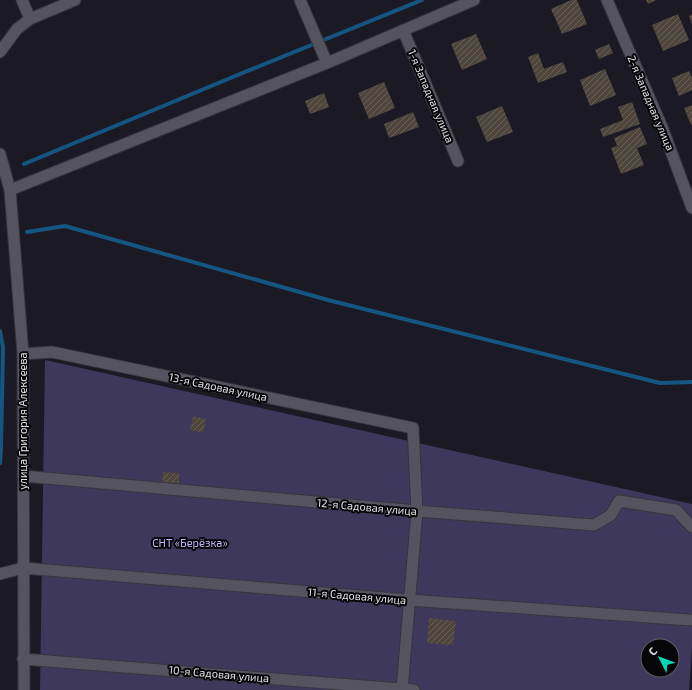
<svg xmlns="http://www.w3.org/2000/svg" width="692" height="690" viewBox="0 0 692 690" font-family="'Exo 2',sans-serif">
	<defs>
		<pattern id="building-hatch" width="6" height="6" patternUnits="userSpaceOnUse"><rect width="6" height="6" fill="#4e453c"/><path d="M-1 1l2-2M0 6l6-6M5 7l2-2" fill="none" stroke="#676058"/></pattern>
	</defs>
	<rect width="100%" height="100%" fill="#1b1a24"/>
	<!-- green -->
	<path fill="#3e385c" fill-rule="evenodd" d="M45,360L692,504V645L689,690H40ZM648,646H672V670H648Z"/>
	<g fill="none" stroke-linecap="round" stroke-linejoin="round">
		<!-- stream -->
		<path stroke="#155581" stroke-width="4" d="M24,164L240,74L422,0
			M27,232L65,226L328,300L660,383L692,382
			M0,331L3,347L1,448L0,463"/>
	</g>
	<!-- building -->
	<path fill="url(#building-hatch)" d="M571,0H577L587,24L562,34L551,9Z
		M646,0H656L648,4Z
		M678,14L689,40L663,51L652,25Z
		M692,14V24L689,16Z
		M476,34L487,59L462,70L451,44Z
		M609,44L613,53L599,59L595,50Z
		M538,53L544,69L563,62L567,72L538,83L528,57Z
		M605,69L616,95L590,106L580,80Z
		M689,71L692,78V90L679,96L672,78Z
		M384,82L395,108L369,119L358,93Z
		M324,93L329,107L310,114L305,101Z
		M632,102L640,124L603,137L600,129L623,120L618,107Z
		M692,105V124L691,125L684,108Z
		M502,106L513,132L487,142L476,117Z
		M413,112L419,127L389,138L384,124Z
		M640,127L647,144L637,148L644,165L621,174L611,148L617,146L614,138Z
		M193,416L206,419L203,433L190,430Z
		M163,472L179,473V487L162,486Z
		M429,618L456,621L453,645L427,643Z"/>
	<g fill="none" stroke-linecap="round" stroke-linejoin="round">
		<!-- street casing -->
		<g stroke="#36353d" stroke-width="13">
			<path id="street" d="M22,0L30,19
				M300,0L327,63
				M607,0L662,127L692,208
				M403,30L458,161
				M0,52L17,29L30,19L75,0
				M0,154L10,190L23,354L24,690
				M10,190L327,63L474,0
				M23,354L52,352L413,428L417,511L402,690
				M23,476L417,511L594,525L611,515L619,501L676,510L692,527
				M0,574L23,568L409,600L690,620
				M23,659L414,690"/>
		</g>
		<!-- street -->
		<use href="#street" stroke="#54535f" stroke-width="11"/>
	</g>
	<g text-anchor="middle" stroke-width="4" stroke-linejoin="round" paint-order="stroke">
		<!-- street labels -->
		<g font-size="11" fill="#e2e1e9" stroke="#060609">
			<text transform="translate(431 96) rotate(67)" y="4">1-я Западная улица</text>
			<text transform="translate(651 103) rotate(67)" y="4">2-я Западная улица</text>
			<text transform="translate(218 387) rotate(12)" y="4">13-я Садовая улица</text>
			<text transform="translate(23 421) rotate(-90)" y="4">улица Григория Алексеева</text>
			<text transform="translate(367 507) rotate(5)" y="4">12-я Садовая улица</text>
			<text transform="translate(357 596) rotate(5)" y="4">11-я Садовая улица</text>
			<text transform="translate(219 674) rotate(5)" y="4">10-я Садовая улица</text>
		</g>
		<!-- park labels -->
		<g font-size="11" fill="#c1b6fd" stroke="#060609">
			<text x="190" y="547">СНТ «Берёзка»</text>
		</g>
	</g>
	<!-- north arrow -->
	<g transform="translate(660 658) rotate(312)"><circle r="19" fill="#060609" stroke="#5e5e63"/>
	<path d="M0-3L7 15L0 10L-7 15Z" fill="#0bd5b5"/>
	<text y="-6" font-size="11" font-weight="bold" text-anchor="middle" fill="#e2e1e9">С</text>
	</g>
</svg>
